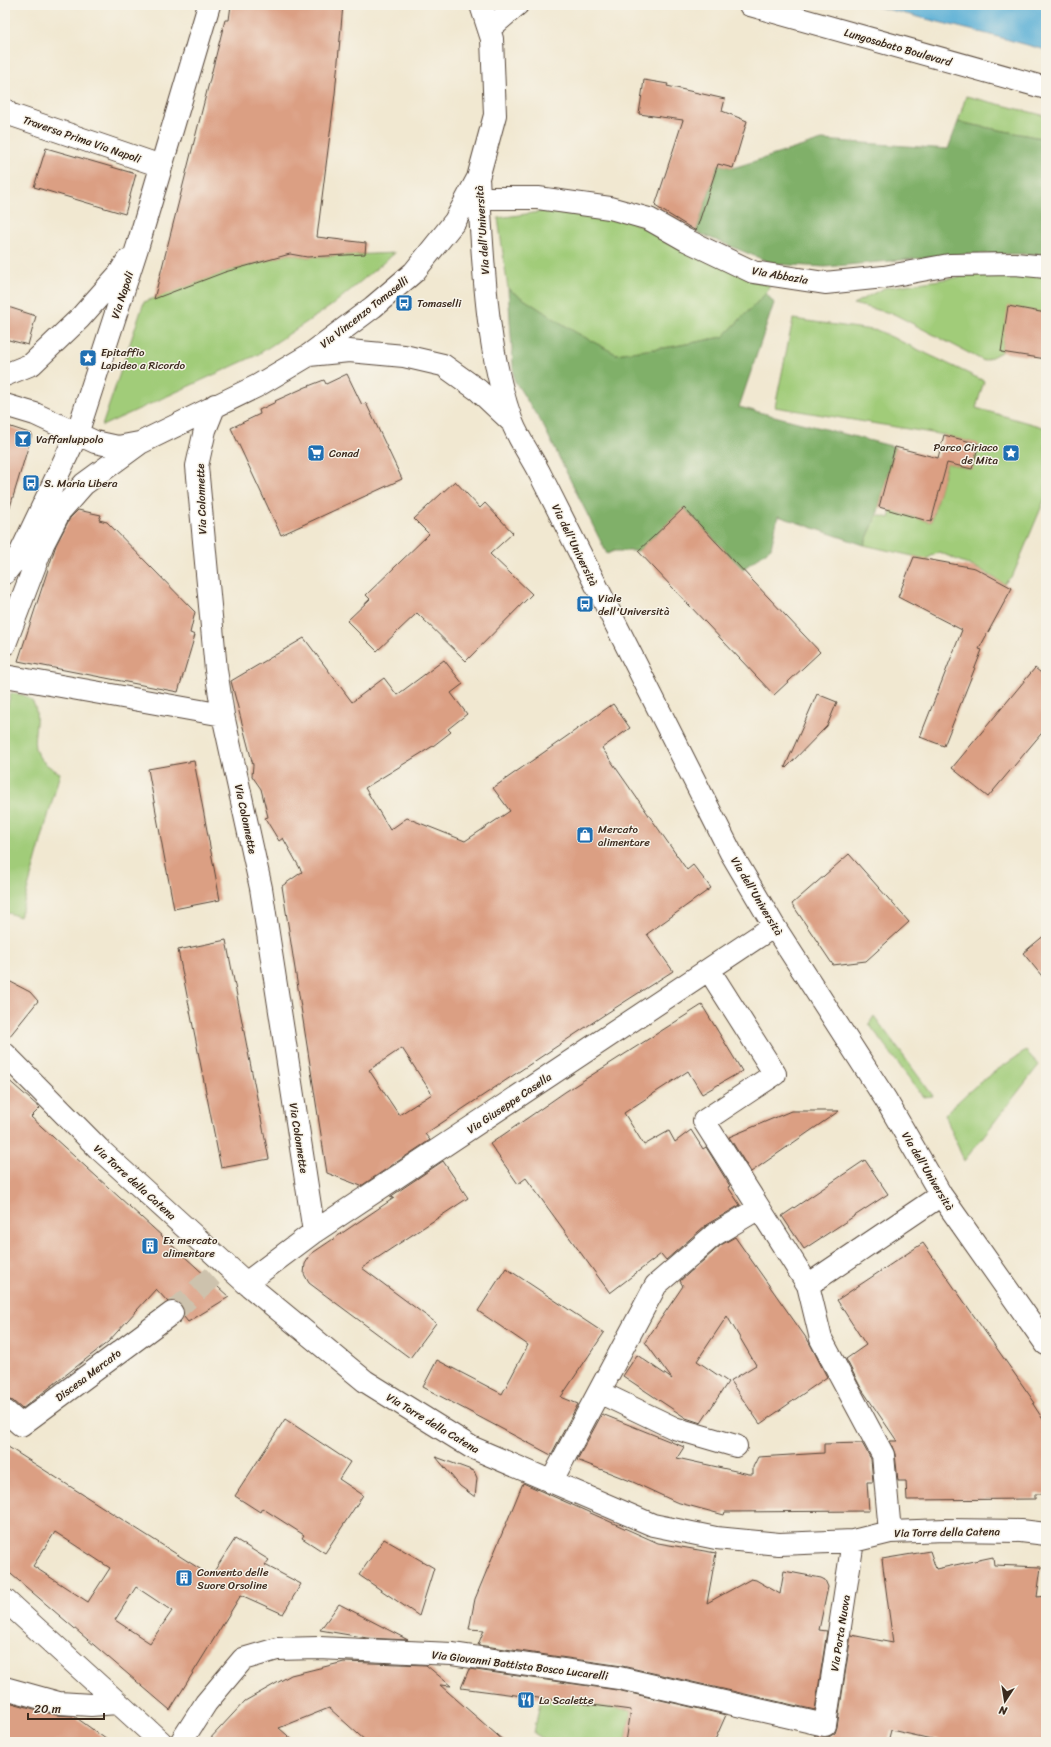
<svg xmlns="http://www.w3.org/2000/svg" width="1051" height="1747" viewBox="0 0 1051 1747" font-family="Sriracha,sans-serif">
	<rect width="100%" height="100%" fill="#f7f3e8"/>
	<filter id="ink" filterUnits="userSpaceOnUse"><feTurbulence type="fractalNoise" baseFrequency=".025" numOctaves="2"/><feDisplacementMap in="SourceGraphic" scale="8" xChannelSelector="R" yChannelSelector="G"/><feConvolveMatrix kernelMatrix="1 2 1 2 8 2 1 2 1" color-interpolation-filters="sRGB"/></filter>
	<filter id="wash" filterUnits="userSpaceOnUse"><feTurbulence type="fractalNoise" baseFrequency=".012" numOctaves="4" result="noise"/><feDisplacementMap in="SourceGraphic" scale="16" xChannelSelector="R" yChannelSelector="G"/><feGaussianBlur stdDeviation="0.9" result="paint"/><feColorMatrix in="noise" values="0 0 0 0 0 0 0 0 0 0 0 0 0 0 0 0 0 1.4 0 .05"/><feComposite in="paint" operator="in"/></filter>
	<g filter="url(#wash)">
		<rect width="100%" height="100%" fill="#f1e8d1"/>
		<!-- green -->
		<path fill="#a1cc79" stroke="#6e7b4c" d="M966,96L1046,116V139L958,122Z
			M547,211L617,216L771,282L766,293L723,337L670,347L616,354L575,332L508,289L498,218Z
			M395,253L331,306L257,355L102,426L144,302L225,272L290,254L307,257Z
			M1008,270L1046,274V313L1009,307L1001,352L984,361L894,314L853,304L884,288Z
			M793,319L879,331L984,381L976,408L1046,428V496L1013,575L1004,584L983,571L939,552L926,559L864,545L877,515L889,518L891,511L931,522L947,463L972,469L978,444L944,435L775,407Z
			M11,693C16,694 23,694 27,697C47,708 27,740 38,755C43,763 52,769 60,773L20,917L5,912V715Z
			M874,1016L933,1096L923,1097L869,1024Z
			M1026,1051L1039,1065L964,1161L945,1115C972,1086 993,1072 1026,1051Z
			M541,1698L631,1710L626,1742H548L534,1733Z"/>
		<!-- forest -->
		<path fill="#80b069" stroke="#5e6d44" d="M958,122L1046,139V254H967L825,267L774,264L696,232L718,164L733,168L822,140L948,149Z
			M508,289L575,332L616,354L670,347L723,337L766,293L774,303L739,407L895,447L877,515L864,545L778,516L771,548L743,569L684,508L638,551H614L607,554L544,427L514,380Z"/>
		<!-- water -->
		<path fill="#59afd6" stroke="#4a6c7a" d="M870,5H1046V50L987,34Z"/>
		<g id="blocks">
			<!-- building -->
			<path fill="#db9f83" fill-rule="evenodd" d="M231,5H343L335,94L317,237L366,243L365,254L307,257L290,254L225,272L154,299L225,20H229Z
				M644,80L668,84L667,86L725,99L722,111L747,121L733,168L718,164L696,231L655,206L683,120L639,114Z
				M46,148L136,174L125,214L34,187Z
				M5,306L36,316L28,345L5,339Z
				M1008,306L1046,313V359L1001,352Z
				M347,374L362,405L366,403L402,479L281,535L231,428L260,414L259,410L276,402L275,401L306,387L324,380L326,384Z
				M5,425L32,434L10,507L5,506Z
				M944,435L979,444L972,469L947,463L931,522L879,507L895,447L938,458Z
				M455,481L480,508L485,503L513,533L490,554L532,594L466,661L417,613L377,651L347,621L370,599L366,595L429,534L414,519Z
				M684,508L820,652L774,695L638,551Z
				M78,510L101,515L99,520L107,522L195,612L190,633L195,635L178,692L18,661L56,545L70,518Z
				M914,557L975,568L1012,588L979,649L982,650L944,746L920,737L962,630L898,597Z
				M304,638L352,702L384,678L397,695L444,660L463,684L451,693L467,714L448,729L451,732L433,746L365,788L390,830L407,818L465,841L510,811L493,788L613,704L630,728L602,748L687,870L693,865L711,888L647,934L673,971L604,1015L425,1134L430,1140L361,1186L327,1173L282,886L302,872L283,838L279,841L265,818L268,817L261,789L252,776L253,765L231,681ZM402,1048L432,1094L399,1115L369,1070Z
				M1035,668L1046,677V728L988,797L952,768Z
				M817,694L837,702L827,726L786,768L785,767Z
				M194,761L220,900L174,909L148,769Z
				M849,854L909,922L866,961L833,965L792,904Z
				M1046,934V981L1023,953Z
				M226,940L269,1159L221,1168L178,950Z
				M5,979L30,992L38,1001L5,1042Z
				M702,1005L742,1071L702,1094L688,1071L624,1113L644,1145L669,1131L675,1142L691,1130L703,1149L706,1147L730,1186L728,1187L740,1205L706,1225L666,1260L661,1254L610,1293L526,1178L518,1184L490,1144L565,1092Z
				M5,1077L40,1108L31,1117L229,1297L188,1322L184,1317V1311L182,1305L177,1301L168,1302L156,1289L108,1342L22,1409L13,1401L5,1399Z
				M791,1111H839L751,1172L729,1137Z
				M865,1160L888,1194L804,1249L782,1216Z
				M443,1161L468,1198L362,1268L436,1323L410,1358L309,1283L304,1274L305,1264L311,1254L394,1198L390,1197Z
				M735,1237L809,1342L827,1377L760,1424L730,1381L756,1365L727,1316L697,1361L728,1382L701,1423L686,1418L623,1376L637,1355L672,1379L645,1342L683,1286L680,1281L721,1245Z
				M923,1243L1035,1403L1033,1404L1046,1424V1494H1035V1499L907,1500L906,1481H898L895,1454L890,1441H897L861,1388L846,1359L866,1345L837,1300Z
				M506,1268L604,1333L561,1397L578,1404L551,1455L423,1387L437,1360L502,1394L528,1345L478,1311Z
				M602,1414L684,1447L677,1458L749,1474H753V1467L758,1457L824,1453V1444L862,1443L871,1459L873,1482H867L869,1511L725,1512L724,1515L676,1502L633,1482L577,1460Z
				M285,1419L350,1462L339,1479L363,1495L325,1553L302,1538L304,1535L262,1508L260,1512L235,1496Z
				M5,1445L211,1576L235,1539L269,1560L265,1565L301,1584L283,1614L241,1595L170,1710L5,1569ZM55,1532L110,1568L88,1602L33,1566ZM136,1587L172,1611L150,1643L115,1620Z
				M436,1457L474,1471L477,1478L475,1497L460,1486Z
				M523,1483L658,1543L716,1553L707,1603L751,1579L756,1580L780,1594L784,1571L821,1578L825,1580L828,1587L819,1630L827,1631L815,1710L622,1666L478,1645L484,1630L469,1629L475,1599Z
				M384,1539L434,1568L419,1616L359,1575Z
				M930,1551L936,1569L993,1557L994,1565L1041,1567L1037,1597L1046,1596V1742H945L891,1730L888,1742H813L815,1735L829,1737L835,1733L837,1727L851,1635L893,1643L882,1559Z
				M339,1604L408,1640L367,1638L320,1630Z
				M344,1662L426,1665L451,1686L440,1685L505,1742H367L329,1708L279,1728L295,1742H207L245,1701L291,1675Z
				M469,1669L617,1690L726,1715L714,1742H626L631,1710L461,1688Z
				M5,1701L56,1715L74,1716L110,1742H5Z"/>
		</g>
	</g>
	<g filter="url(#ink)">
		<use href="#blocks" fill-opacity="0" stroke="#564639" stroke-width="1"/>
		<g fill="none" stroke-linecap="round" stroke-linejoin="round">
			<!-- minor-tunnel -->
			<path stroke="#cdc2ad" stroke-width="22" stroke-dasharray="22 11" stroke-linecap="butt" d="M172,1313L226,1265"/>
			<!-- minor casing -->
			<g stroke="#564639" stroke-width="24">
				<path id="minor" d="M750,5L1046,88
					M489,29L517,5
					M5,110L9,114L161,166
					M478,178C483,256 485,348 512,422C519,440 532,458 541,476L731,853L774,926L886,1100L941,1195L1046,1344
					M479,198H538L610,208L649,219L686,240L753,272L825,283L884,277L949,265L1015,264L1046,267
					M309,355L349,351L404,356L443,365L478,390L512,422
					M5,375L32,364L80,318L119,274L127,261
					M5,405L35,414L95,442L118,447L139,443
					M215,405L205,430L197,466L216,670L223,715L261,888L314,1232
					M5,573L20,554L77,434L138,245L209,5
					M5,644L43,544L60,511L84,484L140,443L257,386L309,355L373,307L414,272L455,221L478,178L495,115L492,39L481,5
					M5,676L223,715
					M709,970L775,1074L704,1121L808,1285L941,1195
					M5,1054L99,1149L246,1283L365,1381L471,1447L653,1525L716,1538L779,1544L853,1541L890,1532L945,1530L1021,1531L1046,1534
					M246,1283L314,1232L774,926
					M808,1285L821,1339L883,1455L890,1532
					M599,1392L674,1428L736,1446
					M5,1411L21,1425L172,1313
					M551,1482L656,1285L714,1235L759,1208
					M5,1600L161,1742
					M5,1688L59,1703L91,1705L117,1703
					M181,1742L206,1703L243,1659L277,1649L319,1648L452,1654L619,1678L825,1725L853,1541"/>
			</g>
			<!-- minor -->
			<use href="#minor" stroke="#fff" stroke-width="22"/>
		</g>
	</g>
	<!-- icons -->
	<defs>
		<g id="bus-square" transform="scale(0.9)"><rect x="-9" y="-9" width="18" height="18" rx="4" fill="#1f6fb2" stroke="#f7f3e8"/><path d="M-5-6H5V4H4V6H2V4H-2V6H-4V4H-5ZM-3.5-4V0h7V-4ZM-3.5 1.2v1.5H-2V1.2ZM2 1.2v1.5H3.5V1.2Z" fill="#fff"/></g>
		<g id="sight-square" transform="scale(0.9)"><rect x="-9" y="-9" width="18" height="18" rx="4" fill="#1f6fb2" stroke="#f7f3e8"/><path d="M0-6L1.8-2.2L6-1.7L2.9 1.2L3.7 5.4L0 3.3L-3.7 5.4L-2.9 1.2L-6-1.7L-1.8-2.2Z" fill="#fff"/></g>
		<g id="bar-square" transform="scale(0.9)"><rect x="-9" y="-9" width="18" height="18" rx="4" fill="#1f6fb2" stroke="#f7f3e8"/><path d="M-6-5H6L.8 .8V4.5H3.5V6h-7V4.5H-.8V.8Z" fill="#fff"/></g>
		<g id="supermarket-square" transform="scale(0.9)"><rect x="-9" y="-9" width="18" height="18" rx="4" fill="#1f6fb2" stroke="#f7f3e8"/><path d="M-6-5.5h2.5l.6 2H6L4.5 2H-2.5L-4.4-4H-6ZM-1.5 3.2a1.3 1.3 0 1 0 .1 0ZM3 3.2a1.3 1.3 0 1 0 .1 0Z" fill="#fff"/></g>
		<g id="shop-square" transform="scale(0.9)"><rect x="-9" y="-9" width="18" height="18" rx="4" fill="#1f6fb2" stroke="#f7f3e8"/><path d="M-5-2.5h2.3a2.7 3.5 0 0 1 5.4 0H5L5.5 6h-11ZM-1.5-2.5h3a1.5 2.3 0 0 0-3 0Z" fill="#fff"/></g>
		<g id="building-square" transform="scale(0.9)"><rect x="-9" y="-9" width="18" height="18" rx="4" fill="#1f6fb2" stroke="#f7f3e8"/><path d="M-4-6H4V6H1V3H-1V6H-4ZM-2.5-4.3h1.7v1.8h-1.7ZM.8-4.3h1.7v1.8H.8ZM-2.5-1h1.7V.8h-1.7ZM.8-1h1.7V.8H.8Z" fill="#fff"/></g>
		<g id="restaurant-square" transform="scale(0.9)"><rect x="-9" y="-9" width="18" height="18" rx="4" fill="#1f6fb2" stroke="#f7f3e8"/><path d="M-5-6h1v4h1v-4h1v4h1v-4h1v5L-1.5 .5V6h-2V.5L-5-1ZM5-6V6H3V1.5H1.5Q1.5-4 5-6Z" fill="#fff"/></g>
	</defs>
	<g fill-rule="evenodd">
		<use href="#bus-square" x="404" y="303"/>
		<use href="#sight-square" x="88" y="358"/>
		<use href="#bar-square" x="23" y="439"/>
		<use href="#supermarket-square" x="316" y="453"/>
		<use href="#sight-square" x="1011" y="453"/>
		<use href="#bus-square" x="31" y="483"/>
		<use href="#bus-square" x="585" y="604"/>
		<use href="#shop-square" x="585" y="835"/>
		<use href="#building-square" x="150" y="1246"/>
		<use href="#building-square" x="184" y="1578"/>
		<use href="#restaurant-square" x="526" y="1700"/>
	</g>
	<g text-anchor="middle" stroke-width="3" stroke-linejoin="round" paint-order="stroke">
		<!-- street labels -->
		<g font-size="11" fill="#3b2a1e" stroke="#f7f3e8">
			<text transform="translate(898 47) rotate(16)" y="4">Lungosabato Boulevard</text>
			<text transform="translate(82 139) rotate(19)" y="4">Traversa Prima Via Napoli</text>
			<text transform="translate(482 230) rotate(-94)" y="4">Via dell'Università</text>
			<text transform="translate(780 275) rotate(10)" y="4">Via Abbazia</text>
			<text transform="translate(122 295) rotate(-72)" y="4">Via Napoli</text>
			<text transform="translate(364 312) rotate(-38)" y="4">Via Vincenzo Tomaselli</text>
			<text transform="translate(201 499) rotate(-92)" y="4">Via Colonnette</text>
			<text transform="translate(575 545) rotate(64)" y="4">Via dell'Università</text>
			<text transform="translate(246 819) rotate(78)" y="4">Via Colonnette</text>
			<text transform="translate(757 896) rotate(59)" y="4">Via dell'Università</text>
			<text transform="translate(509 1103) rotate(-34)" y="4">Via Giuseppe Casella</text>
			<text transform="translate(299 1138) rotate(81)" y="4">Via Colonnette</text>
			<text transform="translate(928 1171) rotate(59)" y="4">Via dell'Università</text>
			<text transform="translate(135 1182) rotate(42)" y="4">Via Torre della Catena</text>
			<text transform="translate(88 1375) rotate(-37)" y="4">Discesa Mercato</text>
			<text transform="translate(433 1423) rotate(31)" y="4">Via Torre della Catena</text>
			<text transform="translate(947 1532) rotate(-1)" y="4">Via Torre della Catena</text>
			<text transform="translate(840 1633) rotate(-81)" y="4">Via Porta Nuova</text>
			<text transform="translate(520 1665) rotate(7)" y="4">Via Giovanni Battista Bosco Lucarelli</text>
		</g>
		<!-- poi labels -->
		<g font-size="11" fill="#3b2a1e" stroke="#f7f3e8" text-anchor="start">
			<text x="417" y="307">Tomaselli</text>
			<text x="101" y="356">Epitaffio<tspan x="101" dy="13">Lapideo a Ricordo</tspan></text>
			<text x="36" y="443">Vaffanluppolo</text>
			<text x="998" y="451" text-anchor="end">Parco Ciriaco<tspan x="998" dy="13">de Mita</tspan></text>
			<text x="329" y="457">Conad</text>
			<text x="44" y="487">S. Maria Libera</text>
			<text x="598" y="602">Viale<tspan x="598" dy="13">dell'Università</tspan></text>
			<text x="598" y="833">Mercato<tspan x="598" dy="13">alimentare</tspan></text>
			<text x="163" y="1244">Ex mercato<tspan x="163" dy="13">alimentare</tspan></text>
			<text x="197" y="1576">Convento delle<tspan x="197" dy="13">Suore Orsoline</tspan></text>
			<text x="539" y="1704">La Scalette</text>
		</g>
	</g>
	<!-- margin -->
	<rect width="1051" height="1747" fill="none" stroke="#f7f3e8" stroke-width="20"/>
	<!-- north arrow -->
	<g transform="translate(1005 1701) rotate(192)" stroke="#f7f3e8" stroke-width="3" paint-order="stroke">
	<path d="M0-3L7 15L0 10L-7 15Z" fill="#3b2a1e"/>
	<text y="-6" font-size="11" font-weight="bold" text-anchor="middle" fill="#3b2a1e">N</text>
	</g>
	<!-- scale -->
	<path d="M28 1713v6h76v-6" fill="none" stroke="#3b2a1e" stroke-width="2"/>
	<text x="34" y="1713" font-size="12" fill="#3b2a1e" stroke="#f7f3e8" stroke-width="3" paint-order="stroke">20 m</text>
</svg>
